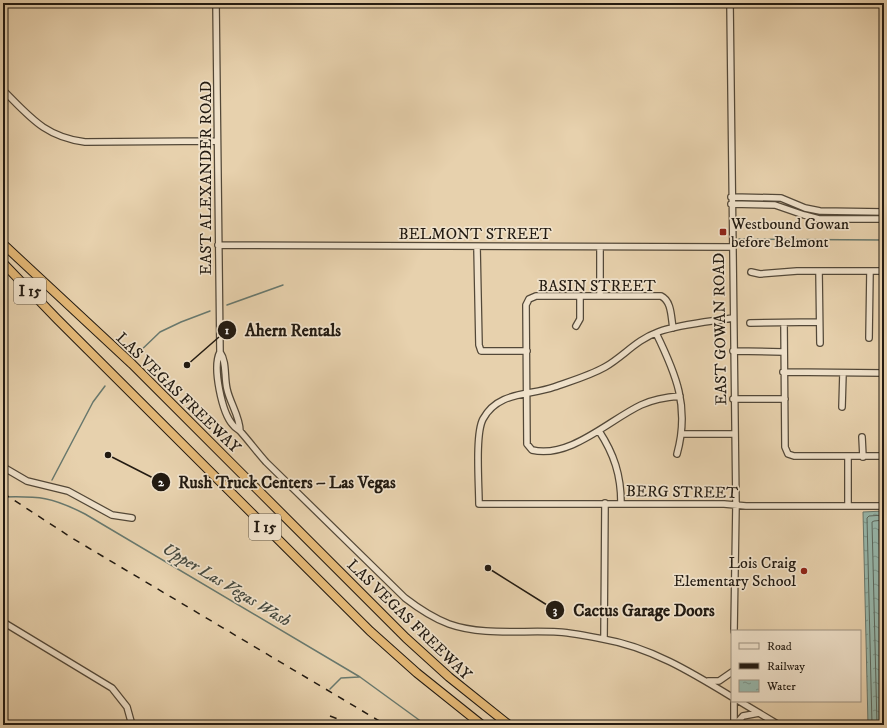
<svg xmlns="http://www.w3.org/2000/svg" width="887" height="728" viewBox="0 0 887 728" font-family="'IM FELL DW Pica',serif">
	<defs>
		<pattern id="water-ripples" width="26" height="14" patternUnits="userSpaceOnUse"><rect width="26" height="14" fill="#97b7ab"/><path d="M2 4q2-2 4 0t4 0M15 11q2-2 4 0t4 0" fill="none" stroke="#7b948a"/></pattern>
	</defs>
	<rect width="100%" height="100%" fill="#e7d1ad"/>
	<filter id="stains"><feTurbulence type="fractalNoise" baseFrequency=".005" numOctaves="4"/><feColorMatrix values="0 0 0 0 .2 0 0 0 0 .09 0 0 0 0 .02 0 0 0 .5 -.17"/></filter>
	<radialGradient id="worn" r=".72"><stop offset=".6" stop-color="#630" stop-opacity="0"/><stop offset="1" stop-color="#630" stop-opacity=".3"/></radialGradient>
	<!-- water -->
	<path fill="url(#water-ripples)" stroke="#68786d" d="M884,511V725H868L863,512Z"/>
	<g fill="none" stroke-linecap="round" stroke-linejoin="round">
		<!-- shore -->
		<path stroke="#5c685e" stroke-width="1" d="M872,725L867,518L869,516L884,515
			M877,725L872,522L874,521L884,520
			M883,725L879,529L884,526"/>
		<!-- stream -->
		<path stroke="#68786d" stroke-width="1.5" d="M739,239L884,240
			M227,305L283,285
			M135,356L160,332L181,322L210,311
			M52,480L93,402L105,386
			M3,497C39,496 52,497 85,514L360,677L426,725
			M330,689L341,678L359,677
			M864,725L869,721"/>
		<!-- minor casing -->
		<g stroke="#534838" stroke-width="8">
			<path id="minor" d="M216,3L220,352C212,367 222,413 233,425C235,428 238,429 240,431C249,441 257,452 266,462L405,598C418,608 433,618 449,624C483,636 522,630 558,632C572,633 588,636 603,639C650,647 691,672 732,697
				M730,3L736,505L734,631
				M3,90C30,117 45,137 85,142L217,141
				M731,197L781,198L805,208L820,211L884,212
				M731,204L775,205L804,215L819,219H884
				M218,245L732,247
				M477,247L479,345L481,351H527
				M600,247V296
				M819,271L820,343
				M751,272L760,274L797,271H884
				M733,318C708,322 681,324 658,332C636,340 624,356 605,367C589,376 571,381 554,387C529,396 498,391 483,419C475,434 479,485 479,504H724L746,506H884
				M750,323L819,322
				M784,323L785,447L788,454L794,456H884
				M576,326L580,319V296
				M673,328C671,318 672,301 661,296H536L529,299L526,305L527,444L532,450C570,459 609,420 641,405C654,399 666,397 680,396
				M656,333C676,374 690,407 677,454
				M869,338L870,271
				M733,351L783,352
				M220,352C227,362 224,376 227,389C230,403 240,417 240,431
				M783,372L884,373
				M733,399H785
				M842,407L843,373
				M599,431C614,454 621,475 621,503
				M681,434H734
				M862,437L863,457
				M3,467L27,481L68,491L112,515L132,518
				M848,506V457
				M3,622L112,688L127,707L132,725
				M604,639L605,503
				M708,681H719L732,672
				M739,701L779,725
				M734,725V701
				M735,725L743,716L759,713"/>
		</g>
		<!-- highway casing -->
		<g stroke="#221a11" stroke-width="10">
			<path id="highway" d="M3,244L132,364L406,638L449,677L509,725
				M3,263L57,319L370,631L417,673L482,725"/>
		</g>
		<!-- minor -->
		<use href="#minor" stroke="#efe1ca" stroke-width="5.5"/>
		<!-- highway -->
		<use href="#highway" stroke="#e4b876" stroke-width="8"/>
		<!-- rail -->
		<path stroke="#221a11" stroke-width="1.5" stroke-dasharray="7 7" stroke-linecap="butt" d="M3,493L72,538L386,725
			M330,716L354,725"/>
	</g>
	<!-- markers -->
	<g fill="#8f2418" stroke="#efe1ca" stroke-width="1.5">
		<rect x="719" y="228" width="8" height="8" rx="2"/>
		<circle cx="804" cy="571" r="4"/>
	</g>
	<g text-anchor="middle" stroke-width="3.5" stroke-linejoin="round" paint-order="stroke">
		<!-- shield labels -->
		<g fill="#efe1ca" stroke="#605648" stroke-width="1">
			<rect x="14" y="278" width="32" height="26" rx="3"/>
			<rect x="249" y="514" width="32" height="26" rx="3"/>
		</g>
		<g font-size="15" font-weight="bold" fill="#221a11">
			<text x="30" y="296">I 15</text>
			<text x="265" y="532">I 15</text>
		</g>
		<!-- street labels -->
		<g font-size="16" fill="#221a11" stroke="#efe1ca">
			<text transform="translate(205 178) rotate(-90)" y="6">EAST ALEXANDER ROAD</text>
			<text x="475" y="239">BELMONT STREET</text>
			<text x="597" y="291">BASIN STREET</text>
			<text transform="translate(719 329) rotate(-91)" y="6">EAST GOWAN ROAD</text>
			<text transform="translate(179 392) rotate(44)" y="6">LAS VEGAS FREEWAY</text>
			<text transform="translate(682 491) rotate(1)" y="6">BERG STREET</text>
			<text transform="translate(410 619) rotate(44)" y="6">LAS VEGAS FREEWAY</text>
		</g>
		<!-- poi labels -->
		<g font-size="16" fill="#221a11" stroke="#efe1ca" text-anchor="start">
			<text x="731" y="229">Westbound Gowan<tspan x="731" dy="18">before Belmont</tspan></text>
			<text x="796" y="568" text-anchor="end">Lois Craig<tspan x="796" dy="18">Elementary School</tspan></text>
		</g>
		<!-- water labels -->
		<g font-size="17" font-style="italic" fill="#45493f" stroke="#efe1ca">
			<text transform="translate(227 584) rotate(31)" y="6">Upper Las Vegas Wash</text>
		</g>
	</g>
	<!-- callouts -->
	<path fill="none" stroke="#221a11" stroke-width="1.5" d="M187 365L227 330M108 455L161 482M488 568L555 610"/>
	<g fill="#221a11" stroke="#efe1ca" stroke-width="1.5">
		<circle cx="187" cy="365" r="4"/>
		<circle cx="108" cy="455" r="4"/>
		<circle cx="488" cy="568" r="4"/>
		<circle cx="227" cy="330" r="10"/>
		<circle cx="161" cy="482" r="10"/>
		<circle cx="555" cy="610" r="10"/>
	</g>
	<g font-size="12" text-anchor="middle" font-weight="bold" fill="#fff">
		<text x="227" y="334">1</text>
		<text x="161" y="486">2</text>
		<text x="555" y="614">3</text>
	</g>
	<g font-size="17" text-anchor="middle" font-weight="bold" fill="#221a11" stroke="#efe1ca" stroke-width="3.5" stroke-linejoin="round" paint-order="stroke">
		<text x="293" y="336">Ahern Rentals</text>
		<text x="287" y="488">Rush Truck Centers – Las Vegas</text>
		<text x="644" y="616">Cactus Garage Doors</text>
	</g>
	<!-- margin -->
	<rect width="887" height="728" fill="none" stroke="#e7d1ad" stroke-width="16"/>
	<rect x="4" y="4" width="879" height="720" fill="none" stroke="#221a11" stroke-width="2"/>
	<rect x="8" y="8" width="871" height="712" fill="none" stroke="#221a11"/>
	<!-- legend -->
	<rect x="731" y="630" width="130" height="72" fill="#efe1ca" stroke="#9d9180"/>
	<rect x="739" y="643" width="20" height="6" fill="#efe1ca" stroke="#9d9180"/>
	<text x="767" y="650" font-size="12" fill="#221a11">Road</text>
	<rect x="739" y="663" width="20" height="6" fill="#221a11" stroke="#9d9180"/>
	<text x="767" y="670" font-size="12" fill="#221a11">Railway</text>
	<rect x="739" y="680" width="20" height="12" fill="url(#water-ripples)" stroke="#9d9180"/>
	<text x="767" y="690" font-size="12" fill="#221a11">Water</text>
	<rect width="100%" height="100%" filter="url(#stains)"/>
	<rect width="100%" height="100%" fill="url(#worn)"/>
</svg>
